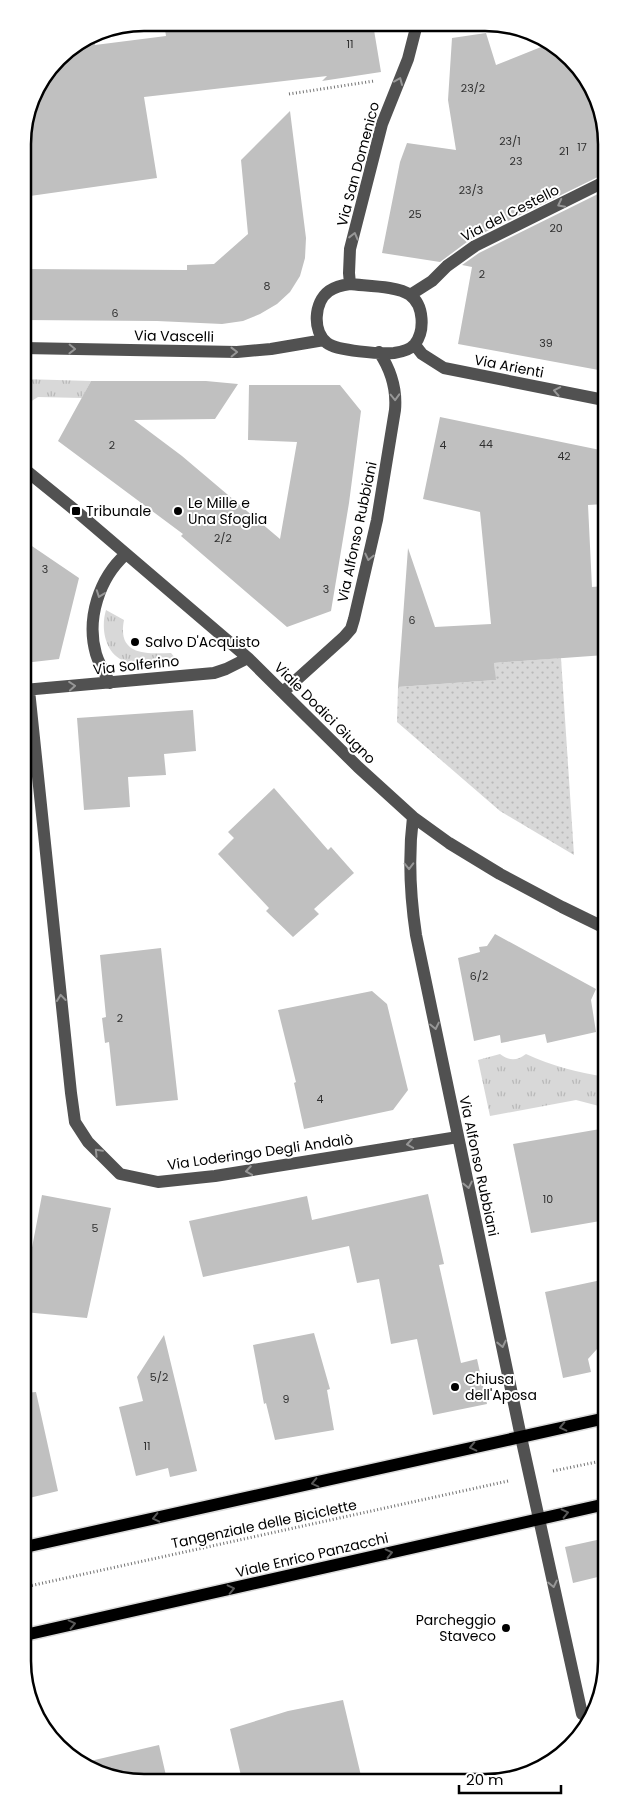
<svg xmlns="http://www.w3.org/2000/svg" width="629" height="1805" viewBox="0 0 629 1805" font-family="Poppins,sans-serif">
	<defs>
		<pattern id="grass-tufts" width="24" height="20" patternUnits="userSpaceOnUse" patternTransform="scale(1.25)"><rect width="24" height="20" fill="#d8d8d8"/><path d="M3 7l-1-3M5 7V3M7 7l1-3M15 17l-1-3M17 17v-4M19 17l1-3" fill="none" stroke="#b8b8b8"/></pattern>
		<pattern id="park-dots" width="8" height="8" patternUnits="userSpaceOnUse" patternTransform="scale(1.25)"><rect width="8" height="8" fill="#d8d8d8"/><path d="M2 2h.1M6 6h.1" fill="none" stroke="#b8b8b8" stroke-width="1.8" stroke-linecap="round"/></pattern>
	</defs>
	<rect width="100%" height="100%" fill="#fff"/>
	<!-- grass -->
	<path fill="url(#grass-tufts)" d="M23,379L91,381L82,398L38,397L30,402L24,414Z
		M106,610L124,620C117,655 145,654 171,653L176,659L127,662C106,656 100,630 106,610Z
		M500,1054C509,1061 517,1061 526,1054C552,1066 577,1072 605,1077V1111L599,1106L576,1100L490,1116L478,1060Z"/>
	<!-- park -->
	<path fill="url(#park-dots)" d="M561,658L574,855L500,811L397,722L398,687L495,680L494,663Z"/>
	<!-- building -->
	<path fill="#c0c0c0" d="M164,23L373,24L381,72L322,81L327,76L144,97L157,178L23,197V136L35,90L64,53L94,34L95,45L166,36Z
		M486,33L496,65L546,45L571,58L604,120V174L471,239L440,262L382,253L400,162L407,143L456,150L448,100L452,38Z
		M290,111L306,238L305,258L300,276L290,292L277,304L260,314L243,321L222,324L157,321L23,320V269L187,270V265L214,264L248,234L241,160Z
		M604,191V371L458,344L472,267L462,265L479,253Z
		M91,381H206L238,384L215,419L134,420L182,456L280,539L297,442L248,440L249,385H340L361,411L349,503L331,611L287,627L181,536L183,534L58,441Z
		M440,417L605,451V504L588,505L592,587L605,586V655L494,663L496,680L398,687L408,548L435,627L491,624L480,512L423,499Z
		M23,540L79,578L59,659L24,663Z
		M193,710L196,751L164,754L166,775L128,777L130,807L84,810L77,718Z
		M274,788L328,850L331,847L354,873L314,909L319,914L293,937L266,911L269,908L218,854L234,838L228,832Z
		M495,934L596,989L591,1000L596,1032L547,1043L545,1034L501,1043L500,1035L474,1041L458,958L480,952L479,947L487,946Z
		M161,948L178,1100L116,1106L109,1042L105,1043L102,1018L106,1017L100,955Z
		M372,991L387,1004L408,1090L393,1110L304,1129L294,1083L296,1082L278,1010Z
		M606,1128V1220L531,1233L513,1144Z
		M428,1194L444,1264L439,1265L461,1363L477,1359L487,1404L433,1415L417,1339L391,1344L379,1279L357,1283L349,1246L203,1277L189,1221L307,1196L312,1220Z
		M42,1195L111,1208L87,1318L24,1312V1273L27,1274Z
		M606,1279V1339L588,1359L591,1372L563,1378L545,1292Z
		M314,1333L330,1389L327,1390L334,1430L275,1440L266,1403L264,1404L253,1345Z
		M164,1335L197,1471L170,1477L168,1468L136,1476L119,1407L143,1401L137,1377Z
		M36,1392L58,1491L25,1499L24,1393Z
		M606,1538V1575L573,1583L565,1547Z
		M343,1700L362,1780H242L230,1729L288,1711Z
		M159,1745L167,1780H121L86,1762Z"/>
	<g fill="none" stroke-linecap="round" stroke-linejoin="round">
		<!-- major casing -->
		<g stroke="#dbdbdb" stroke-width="15">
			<path id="major" d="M25,1547L606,1418
				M25,1635L606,1504"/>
		</g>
		<!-- path -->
		<path stroke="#737373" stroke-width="3" stroke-dasharray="1 2.5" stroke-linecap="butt" d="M289,94L374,81
			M553,1471L606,1460
			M25,1587L508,1481"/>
		<!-- minor -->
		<path stroke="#515151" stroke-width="12" d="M350,284C366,286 398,286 410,295C424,305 425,331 415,344C410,350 401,352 394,353C381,354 337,351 327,343C312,331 314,302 329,291C335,287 343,285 350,284Z
			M350,284L349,273L350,249L382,124L408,59L417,24
			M410,295L432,281L447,266L475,246L604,182
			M415,345L422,354L444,368L604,400
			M23,348L237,352L271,349L324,340
			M23,468L76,511L248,658L358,767L413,817L449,843L500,874L562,907L605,928
			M110,683C105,674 99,664 96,654C86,619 99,578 126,554
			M24,690L214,673L226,669L248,658
			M29,690L71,1093L75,1122L88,1142L120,1174L158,1182L215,1176L458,1137
			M283,692L344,637L351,629L354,619L377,520L395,410C397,388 391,370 379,352
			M413,817C408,857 410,895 416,935L521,1437L582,1714L594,1712"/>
		<!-- major -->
		<use href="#major" stroke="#000" stroke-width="12"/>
	</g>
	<!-- one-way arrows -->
	<defs><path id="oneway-chevron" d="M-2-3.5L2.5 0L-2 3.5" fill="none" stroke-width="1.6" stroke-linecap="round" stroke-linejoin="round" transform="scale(1.25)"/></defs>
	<g stroke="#979797">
		<use href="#oneway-chevron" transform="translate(399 81) rotate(-67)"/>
		<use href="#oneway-chevron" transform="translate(561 204) rotate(153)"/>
		<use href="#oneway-chevron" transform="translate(354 236) rotate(-76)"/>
		<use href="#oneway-chevron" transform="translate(72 349) rotate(1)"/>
		<use href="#oneway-chevron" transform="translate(234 352) rotate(-1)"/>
		<use href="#oneway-chevron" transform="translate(557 391) rotate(-169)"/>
		<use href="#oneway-chevron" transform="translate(395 397) rotate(88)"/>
		<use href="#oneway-chevron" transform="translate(369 557) rotate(103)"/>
		<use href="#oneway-chevron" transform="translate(100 594) rotate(110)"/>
		<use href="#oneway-chevron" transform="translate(72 686) rotate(-5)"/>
		<use href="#oneway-chevron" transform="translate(409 866) rotate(89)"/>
		<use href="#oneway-chevron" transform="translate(61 998) rotate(-96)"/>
		<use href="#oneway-chevron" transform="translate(435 1026) rotate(78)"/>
		<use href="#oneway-chevron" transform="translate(410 1144) rotate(171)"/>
		<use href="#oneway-chevron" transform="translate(98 1152) rotate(-134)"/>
		<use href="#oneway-chevron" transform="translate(249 1171) rotate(171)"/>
		<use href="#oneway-chevron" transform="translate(468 1185) rotate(78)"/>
		<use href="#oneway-chevron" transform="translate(502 1344) rotate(78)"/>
		<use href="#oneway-chevron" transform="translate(553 1584) rotate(78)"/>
	</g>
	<g stroke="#595959">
		<use href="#oneway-chevron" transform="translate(563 1427) rotate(167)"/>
		<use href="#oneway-chevron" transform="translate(473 1447) rotate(167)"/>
		<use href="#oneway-chevron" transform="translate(315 1483) rotate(167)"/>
		<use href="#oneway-chevron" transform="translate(565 1513) rotate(-13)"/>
		<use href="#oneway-chevron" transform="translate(156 1518) rotate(167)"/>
		<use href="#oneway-chevron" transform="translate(389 1553) rotate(-13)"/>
		<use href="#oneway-chevron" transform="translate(231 1589) rotate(-13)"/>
		<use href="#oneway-chevron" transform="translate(72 1624) rotate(-13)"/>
	</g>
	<!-- markers -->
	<g fill="#000" stroke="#fff" stroke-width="2">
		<rect x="71" y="506" width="10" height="10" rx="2.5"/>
		<circle cx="178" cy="511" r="5"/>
		<circle cx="135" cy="642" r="5"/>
		<circle cx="455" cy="1387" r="5"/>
		<circle cx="506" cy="1628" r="5"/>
	</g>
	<g text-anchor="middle" stroke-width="4" stroke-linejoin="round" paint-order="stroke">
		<!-- number labels -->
		<g font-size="11" fill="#303030">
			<text x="350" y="48">11</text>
			<text x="473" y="92">23/2</text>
			<text x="510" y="145">23/1</text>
			<text x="582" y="151">17</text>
			<text x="564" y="155">21</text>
			<text x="516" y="165">23</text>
			<text x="471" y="194">23/3</text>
			<text x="415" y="218">25</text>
			<text x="556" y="232">20</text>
			<text x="482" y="278">2</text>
			<text x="267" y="290">8</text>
			<text x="115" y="317">6</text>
			<text x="546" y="347">39</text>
			<text x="486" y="448">44</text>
			<text x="112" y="449">2</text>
			<text x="443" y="449">4</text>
			<text x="564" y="460">42</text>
			<text x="223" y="542">2/2</text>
			<text x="45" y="573">3</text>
			<text x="326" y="593">3</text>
			<text x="412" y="624">6</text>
			<text x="479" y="980">6/2</text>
			<text x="120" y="1022">2</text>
			<text x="320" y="1103">4</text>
			<text x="548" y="1203">10</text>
			<text x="95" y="1232">5</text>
			<text x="159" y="1381">5/2</text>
			<text x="286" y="1403">9</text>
			<text x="147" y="1450">11</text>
		</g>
		<!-- street labels -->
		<g font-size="14" fill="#000" stroke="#fff">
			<text transform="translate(358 164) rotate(-75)" y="5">Via San Domenico</text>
			<text transform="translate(510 213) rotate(-27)" y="5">Via del Cestello</text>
			<text transform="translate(174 336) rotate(1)" y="5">Via Vascelli</text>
			<text transform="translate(509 366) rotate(11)" y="5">Via Arienti</text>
			<text transform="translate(357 532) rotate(-78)" y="5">Via Alfonso Rubbiani</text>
			<text transform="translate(136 665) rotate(-6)" y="5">Via Solferino</text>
			<text transform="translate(325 713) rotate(45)" y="5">Viale Dodici Giugno</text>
			<text transform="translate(260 1152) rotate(-8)" y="5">Via Loderingo Degli Andalò</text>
			<text transform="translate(479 1166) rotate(78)" y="5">Via Alfonso Rubbiani</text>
			<text transform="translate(264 1524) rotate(-12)" y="5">Tangenziale delle Biciclette</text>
			<text transform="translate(312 1555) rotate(-13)" y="5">Viale Enrico Panzacchi</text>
		</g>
		<!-- poi labels -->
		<g font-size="14" fill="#000" stroke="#fff" text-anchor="start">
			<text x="188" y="508">Le Mille e<tspan x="188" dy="16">Una Sfoglia</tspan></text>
			<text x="86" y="516">Tribunale</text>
			<text x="145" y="647">Salvo D'Acquisto</text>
			<text x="465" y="1384">Chiusa<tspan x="465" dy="16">dell'Aposa</tspan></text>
			<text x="496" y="1625" text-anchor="end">Parcheggio<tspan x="496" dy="16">Staveco</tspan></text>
		</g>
	</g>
	<!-- crop -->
	<path d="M0 0H629V1805H0ZM144 31H485A113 113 0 0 1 598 144V1661A113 113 0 0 1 485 1774H144A113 113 0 0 1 31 1661V144A113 113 0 0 1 144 31Z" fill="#fff" fill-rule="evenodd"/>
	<path fill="none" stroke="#000" stroke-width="2.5" d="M144 31H485A113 113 0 0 1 598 144V1661A113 113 0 0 1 485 1774H144A113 113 0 0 1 31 1661V144A113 113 0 0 1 144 31Z"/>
	<!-- scale -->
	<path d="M459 1785v8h102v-8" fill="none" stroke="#000000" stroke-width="2.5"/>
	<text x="466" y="1785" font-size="15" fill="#000000" stroke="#ffffff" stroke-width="4" paint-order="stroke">20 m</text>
</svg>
